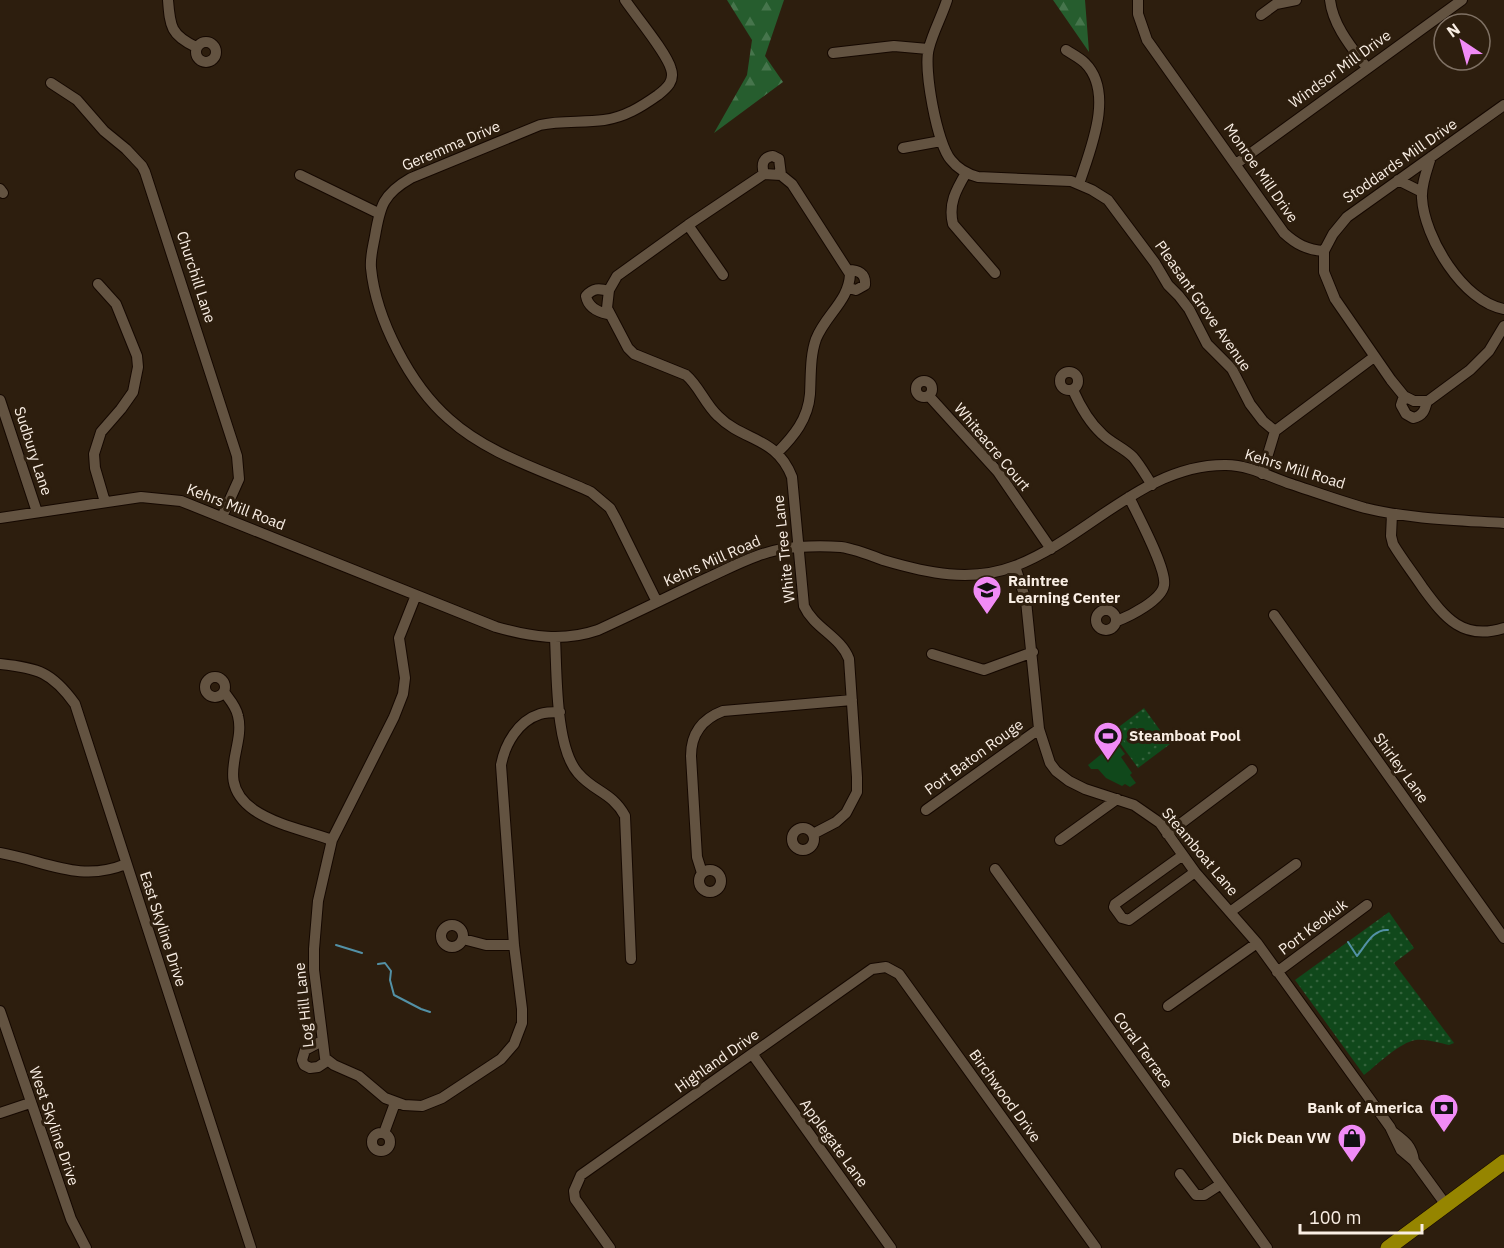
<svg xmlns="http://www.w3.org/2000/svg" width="1504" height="1248" viewBox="0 0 1504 1248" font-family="'IBM Plex Sans',sans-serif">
	<defs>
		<pattern id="grass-dots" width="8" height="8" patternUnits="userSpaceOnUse" patternTransform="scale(1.5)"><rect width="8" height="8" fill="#10481b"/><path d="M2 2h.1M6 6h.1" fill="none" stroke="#34633c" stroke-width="1.8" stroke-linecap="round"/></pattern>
		<pattern id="forest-firs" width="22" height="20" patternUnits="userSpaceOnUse" patternTransform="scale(1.5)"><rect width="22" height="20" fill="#265d2e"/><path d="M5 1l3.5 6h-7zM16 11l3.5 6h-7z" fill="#46754c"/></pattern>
	</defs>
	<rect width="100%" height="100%" fill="#2d1e0e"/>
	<!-- grass -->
	<path fill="url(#grass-dots)" d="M1144,708L1170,744L1138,768L1112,732Z
		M1389,912L1414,948L1394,963L1454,1043L1449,1045C1439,1043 1427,1039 1416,1040C1400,1042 1377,1065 1364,1075L1295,980Z"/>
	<!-- forest -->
	<path fill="url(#forest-firs)" d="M727,0H784L765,56L783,82L714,133L747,75L752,40Z
		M1053,0H1085L1089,52Z"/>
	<!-- garden -->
	<path fill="#10481b" d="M1145,717L1162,740L1152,748L1135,725Z
		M1131,728L1148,751L1138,759L1121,736Z
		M1116,742L1125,754L1121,757L1132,773L1130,775L1136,783L1130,787L1125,784L1122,786L1106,778L1098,769H1091L1088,765Z"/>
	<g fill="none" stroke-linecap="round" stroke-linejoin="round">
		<!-- stream -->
		<path stroke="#5391a6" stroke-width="2" d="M1348,942L1357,956C1366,945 1373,929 1388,930
			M336,945L362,953
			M378,964L385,963L391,971L390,980L394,995L421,1009L430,1012"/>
		<!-- minor casing -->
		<g stroke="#150800" stroke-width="12">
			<path id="minor" d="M168,0C170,27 171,35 196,47
				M625,0C635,15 667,53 671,69C675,81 667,88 658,95C641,107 625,117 604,120C583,123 561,120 540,125L411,178C383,194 380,206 375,236C373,247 370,257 371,268C376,319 410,385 449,419C489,455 543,470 591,492L610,508L616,519L657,602
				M947,0C942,16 933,32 929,48C923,68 937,144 951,160C958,169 967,174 978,177L1071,181L1092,190L1108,200L1155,263L1168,285L1179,296L1189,309L1207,344L1232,369L1250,404L1263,421L1275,431
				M1138,0V14L1147,40L1284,233C1296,244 1307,250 1324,251V272L1335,299L1391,380L1404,396L1414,401H1428L1470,370L1489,351L1504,326
				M1330,0C1333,26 1352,48 1367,68
				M1261,15L1276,4L1296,0
				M196 52a10 10 0 1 1 20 0a10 10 0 1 1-20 0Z
				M1066,50C1072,54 1080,58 1085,63C1115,93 1090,150 1079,184
				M833,53L894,46L928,49
				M51,83L77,100L104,131L126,149L142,166L145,172L237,456L239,479L222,517
				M903,148L941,141
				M1431,157C1427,170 1421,185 1422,198C1424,237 1463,302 1504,309
				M1236,164L1462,0
				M966,173C956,190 948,204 953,224L995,273
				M764,174C761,164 763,157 773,156L779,159L781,175
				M300,175L378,213
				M1398,180L1422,192
				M0,189L3,193
				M688,225L723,275
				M1324,251L1333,234L1347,217L1504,105
				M848,270C858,270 866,273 865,285L856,290L849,288
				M98,284L116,304L137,356L138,367L133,392L121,409L101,432L94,454L95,468L105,502
				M608,314C598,312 588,307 586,296C593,288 599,288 609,291
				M1060 381a9 9 0 1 1 18 0a9 9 0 1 1-18 0Z
				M916 389a8 8 0 1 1 16 0a8 8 0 1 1-16 0Z
				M1073,390C1080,406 1089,422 1102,434C1111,443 1124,448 1133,457C1140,465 1146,476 1152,485
				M929,396L998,472L1051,549
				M1404,396L1401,405L1406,414L1413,418C1423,416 1425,410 1427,401
				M0,400L37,512
				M777,453C794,436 808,419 810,394C811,375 810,356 816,339C826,314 849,301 850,274L792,184L781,175L764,174L688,225L617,276L609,290L607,308L628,348L634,354L686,375C699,386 705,404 718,416C744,442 776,436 792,477L804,606C814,628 841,637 849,659L857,777V792L846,813L836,822L813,834
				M1262,474L1275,431L1374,357
				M1392,514L1391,536L1393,544C1402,559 1413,573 1423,588C1445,618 1463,641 1504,628
				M0,518L141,497L181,501L496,627C531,637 563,642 598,630C633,614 668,597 703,580C734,566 763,549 798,547C812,546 828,546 841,547C855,549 870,555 883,560C927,573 971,583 1015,566C1088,538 1144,464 1226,465C1249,465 1270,477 1291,484C1315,492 1340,501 1365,508C1410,519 1457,520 1504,523
				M1015,566L1026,601L1039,729L1050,763L1056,771L1069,781L1085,789L1134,805L1160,823L1195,872L1257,943L1390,1127L1401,1150L1414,1161L1446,1205
				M416,595L399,638L405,678L403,694L394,717L332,840L318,901L314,949V970L325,1058L334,1065L359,1076L385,1098L404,1105L422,1106L442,1098L501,1059L514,1044L522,1023V1009L514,945L501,765C505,744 518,721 540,714C546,712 554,712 560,712
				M1096 620a10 10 0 1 1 20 0a10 10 0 1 1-20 0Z
				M1274,615L1504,938
				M1117,621C1130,616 1162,600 1164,585C1167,569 1137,514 1129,497
				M555,638C557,673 555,747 578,773C594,792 612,792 625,816L631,959
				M932,654L984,670L1033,652
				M0,664C38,668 52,672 75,704L251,1248
				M205 687a10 10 0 1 1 20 0a10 10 0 1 1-20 0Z
				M224,692C229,699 236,706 238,716C246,748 213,781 254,810C276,825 307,831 332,840
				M926,810L1039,729
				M792 839a11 11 0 1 1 22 0a11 11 0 1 1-22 0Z
				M1167,834L1252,770
				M1060,840L1117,799
				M0,853C46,861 80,883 126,864
				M1183,855L1115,904L1114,907L1122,918L1129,920L1195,872
				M995,869L1267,1248
				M699 881a11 11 0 1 1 22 0a11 11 0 1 1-22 0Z
				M702,873L697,857L691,756C691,734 702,719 723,711L852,700
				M1230,912L1296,864
				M441 936a11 11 0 1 1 22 0a11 11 0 1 1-22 0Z
				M463,939L486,945H514
				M1277,972L1367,905
				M1168,1006L1257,943
				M0,1011L71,1219L86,1248
				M322,1041L305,1050L302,1060L304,1065L310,1068L318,1067L327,1061
				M753,1055L891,1248
				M0,1113L30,1103
				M1393,1132C1405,1141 1412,1146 1414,1161
				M384,1133L395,1103
				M372 1142a9 9 0 1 1 18 0a9 9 0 1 1-18 0Z
				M1180,1174L1196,1195H1204L1221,1184
				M610,1248L575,1199L574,1191L581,1175L872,969L886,967L899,974L1096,1248"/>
		</g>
		<!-- highway casing -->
		<g stroke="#150800" stroke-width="16">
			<path id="highway" d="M1388,1248L1504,1162"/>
		</g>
		<!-- minor -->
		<use href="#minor" stroke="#635341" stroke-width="10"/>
		<!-- highway -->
		<use href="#highway" stroke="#958500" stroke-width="15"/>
	</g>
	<!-- icons -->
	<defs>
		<g id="school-pin" transform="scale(1.5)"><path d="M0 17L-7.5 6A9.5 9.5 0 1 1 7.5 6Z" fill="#f08bf6" stroke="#2d1e0e"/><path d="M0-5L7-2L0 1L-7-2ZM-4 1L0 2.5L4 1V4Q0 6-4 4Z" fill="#111"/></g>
		<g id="stadium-pin" transform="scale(1.5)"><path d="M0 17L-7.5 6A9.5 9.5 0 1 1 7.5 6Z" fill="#f08bf6" stroke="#2d1e0e"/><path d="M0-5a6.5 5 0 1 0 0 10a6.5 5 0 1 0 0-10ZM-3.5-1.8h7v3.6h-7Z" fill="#111"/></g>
		<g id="bank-pin" transform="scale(1.5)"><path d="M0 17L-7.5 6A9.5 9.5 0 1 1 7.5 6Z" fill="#f08bf6" stroke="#2d1e0e"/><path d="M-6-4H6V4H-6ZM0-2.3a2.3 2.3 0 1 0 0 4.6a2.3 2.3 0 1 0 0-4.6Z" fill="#111"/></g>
		<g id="shop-pin" transform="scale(1.5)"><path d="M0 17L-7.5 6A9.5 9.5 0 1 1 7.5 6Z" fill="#f08bf6" stroke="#2d1e0e"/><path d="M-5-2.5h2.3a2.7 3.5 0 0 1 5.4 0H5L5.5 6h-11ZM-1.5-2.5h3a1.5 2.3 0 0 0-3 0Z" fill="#111"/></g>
	</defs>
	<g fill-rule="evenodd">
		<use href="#school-pin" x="987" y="590"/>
		<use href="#stadium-pin" x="1108" y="736"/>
		<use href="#bank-pin" x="1444" y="1108"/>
		<use href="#shop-pin" x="1352" y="1138"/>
	</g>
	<g text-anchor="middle" stroke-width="6" stroke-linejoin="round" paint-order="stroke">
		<!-- street labels -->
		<g font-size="15" fill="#f9eee4" stroke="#2d1e0e">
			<text transform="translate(1340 69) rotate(-36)" y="5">Windsor Mill Drive</text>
			<text transform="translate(451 146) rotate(-23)" y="5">Geremma Drive</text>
			<text transform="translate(1400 161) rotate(-35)" y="5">Stoddards Mill Drive</text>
			<text transform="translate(1261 173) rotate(55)" y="5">Monroe Mill Drive</text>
			<text transform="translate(196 277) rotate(72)" y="5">Churchill Lane</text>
			<text transform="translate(1203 306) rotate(55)" y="5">Pleasant Grove Avenue</text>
			<text transform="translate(992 447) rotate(50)" y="5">Whiteacre Court</text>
			<text transform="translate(33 451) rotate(72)" y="5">Sudbury Lane</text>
			<text transform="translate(1295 469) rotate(17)" y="5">Kehrs Mill Road</text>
			<text transform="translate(236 507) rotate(21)" y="5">Kehrs Mill Road</text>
			<text transform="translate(784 549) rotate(-96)" y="5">White Tree Lane</text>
			<text transform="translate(712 561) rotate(-24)" y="5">Kehrs Mill Road</text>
			<text transform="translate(974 757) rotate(-36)" y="5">Port Baton Rouge</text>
			<text transform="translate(1401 768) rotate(54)" y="5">Shirley Lane</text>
			<text transform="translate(1200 852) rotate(50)" y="5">Steamboat Lane</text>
			<text transform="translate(1313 927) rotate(-37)" y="5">Port Keokuk</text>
			<text transform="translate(163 929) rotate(72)" y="5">East Skyline Drive</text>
			<text transform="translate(304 1005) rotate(-96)" y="5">Log Hill Lane</text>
			<text transform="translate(1143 1050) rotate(54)" y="5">Coral Terrace</text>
			<text transform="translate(717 1061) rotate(-35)" y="5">Highland Drive</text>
			<text transform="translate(1005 1096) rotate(54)" y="5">Birchwood Drive</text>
			<text transform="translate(54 1126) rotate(71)" y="5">West Skyline Drive</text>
			<text transform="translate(834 1143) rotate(54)" y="5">Applegate Lane</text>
		</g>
		<!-- poi labels -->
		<g font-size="15" font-weight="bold" fill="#f9eee4" stroke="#2d1e0e" text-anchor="start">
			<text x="1008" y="586">Raintree<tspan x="1008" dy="17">Learning Center</tspan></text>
			<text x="1129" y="741">Steamboat Pool</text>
			<text x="1423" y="1113" text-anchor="end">Bank of America</text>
			<text x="1331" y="1143" text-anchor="end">Dick Dean VW</text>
		</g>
	</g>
	<!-- north arrow -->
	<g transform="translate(1462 42) rotate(324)"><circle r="28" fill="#2d1e0e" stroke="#7f7164" stroke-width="1.5"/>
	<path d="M0-4.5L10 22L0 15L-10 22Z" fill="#f08bf6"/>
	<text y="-9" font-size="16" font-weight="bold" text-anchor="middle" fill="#f9eee4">N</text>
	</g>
	<!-- scale -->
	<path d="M1300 1224v9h122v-9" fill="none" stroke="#f9eee4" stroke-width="3"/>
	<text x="1309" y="1224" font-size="18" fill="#f9eee4" stroke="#2d1e0e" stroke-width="4.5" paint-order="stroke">100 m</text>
</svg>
